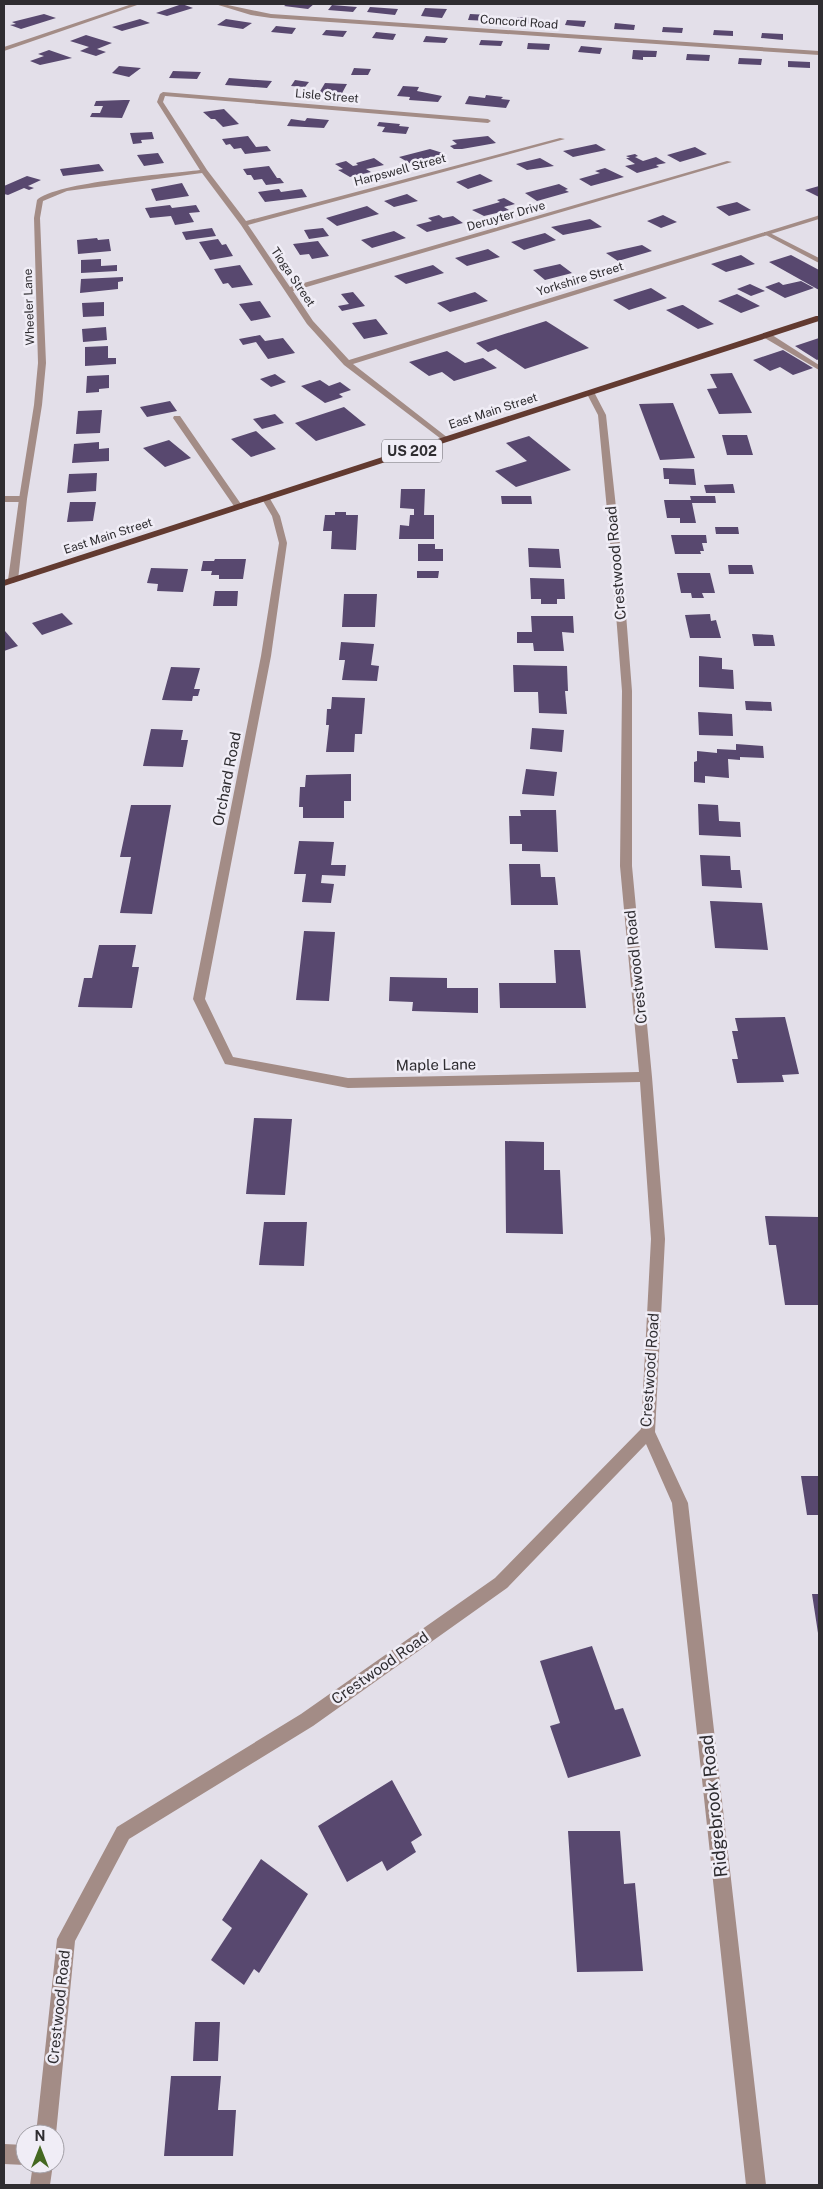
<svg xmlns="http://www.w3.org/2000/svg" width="823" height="2189" viewBox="0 0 823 2189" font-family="'Public Sans',sans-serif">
	<rect width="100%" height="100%" fill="#e3dfe9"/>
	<!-- building -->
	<path fill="#58486f" d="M182,4L193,8L167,16L156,13Z
		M287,4H314L308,9L284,6Z
		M332,5L357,7L353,12L328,10Z
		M370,7L398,9L395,15L367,12Z
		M425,8L447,9L442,18L421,16Z
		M44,14L56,18L21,29L10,25L16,24L12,22Z
		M470,14L490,15L489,21L468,20Z
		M517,17L538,18L536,24L516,23Z
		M140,19L150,23L122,31L112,27Z
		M226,19L252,23L243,29L217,25Z
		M567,20L586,21L584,27L565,25Z
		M615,23L635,25L634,30L614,29Z
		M276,26L296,28L292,34L271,32Z
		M663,27L683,28L682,33L662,32Z
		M326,30L347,31L343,37L322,35Z
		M714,30L733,31V36L713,35Z
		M376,32L396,34L393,40L372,38Z
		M762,33L783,34V40L761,38Z
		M86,35L112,43L97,49L106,52L96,56L80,51L89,47L70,41Z
		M426,36L448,38L445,43L423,42Z
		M481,40L503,41L501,46L479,45Z
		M528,43L550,44L549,50L527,49Z
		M581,46L602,48L600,54L578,52Z
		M49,50L72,58L40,65L30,61L44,56L38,54Z
		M633,50L657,51L656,57H643V60L632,59Z
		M687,54L710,55L709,61L686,60Z
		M739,58L762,59L761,65L738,64Z
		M788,61L810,62V68L788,67Z
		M119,66L141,68L129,77L112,73Z
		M354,68L371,69L368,75H351Z
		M173,71L201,72L197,79L169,78Z
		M229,78L272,81L267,88L225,85Z
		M295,80L309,82L305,87L291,86Z
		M325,83L347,84L341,95L319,93Z
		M403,86L419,87L417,91L442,96L438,102L409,100L410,97L397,96Z
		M486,95L503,97L501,99L510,100L506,108L465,104L469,96L485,98Z
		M124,100H130L122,118L90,117L92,113H100L103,106H94L96,101Z
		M224,109L239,124L223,127L215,119H211L203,112Z
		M307,118L329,120L324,128L287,126L291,119L305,121Z
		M379,122L400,124L399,126L409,127L406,134L382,132L385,127L377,126Z
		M152,132L154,139L141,140L142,143L133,144L130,133Z
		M248,136L256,147L267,146L271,151L245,154L241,148L234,149L230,144L226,145L222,139Z
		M488,136L496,143L462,149H454L450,146L457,144L452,140Z
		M596,144L606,150L573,157L563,151Z
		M695,147L707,154L680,162L667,155Z
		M430,149L446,154L411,164L399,157Z
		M158,153L164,163L144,166L137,155Z
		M635,154L638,156L635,157L643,161L656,157L666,163L656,165L659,167L637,173L625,166L635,164L626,158H630L626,156Z
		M374,158L384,165L366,169L371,172L350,177L338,170L343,169L335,164L346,161L353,166L358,165L356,163Z
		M540,158L554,166L527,170L516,164Z
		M99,164L104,171L63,176L60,169Z
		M269,166L277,178H280L284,183L266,185L262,179L254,180L251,175H247L243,169Z
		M605,168L624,177L591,186L579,179L600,173L595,171Z
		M480,174L493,181L468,189L456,182Z
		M27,176L41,180L28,186L34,188L29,190L24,188L8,195L4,194V186Z
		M182,183L189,196L156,201L151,189Z
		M559,184L568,189L565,190L569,192L537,201L525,193Z
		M819,186V197L805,190Z
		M279,189L281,192L302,189L307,197L265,202L258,192Z
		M407,194L418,201L394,207L384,201Z
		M504,198L515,204L504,207L509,210L484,216L472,210L500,202L497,200Z
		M737,202L751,210L729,216L716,207Z
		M170,205L172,208L196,205L200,212L189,213L194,222L175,225L171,216L150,218L145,208Z
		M367,206L379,214L337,226L326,218Z
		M439,215L443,218L453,216L463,223L427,232L416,225L432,221L428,218Z
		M663,215L677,222L661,228L647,221Z
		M590,219L602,227L563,235L551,227Z
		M212,228L216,236L186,240L182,232Z
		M323,228L329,236L309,239L304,230Z
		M394,231L406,238L372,248L361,240Z
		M545,233L556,240L524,250L511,242Z
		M97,238L98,240L109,239L111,251L78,254L77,240Z
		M218,239L222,245L226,244L233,256L210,260L199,242Z
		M318,241L329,256L312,259L309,254L300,255L293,244Z
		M642,245L652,251L618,261L606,253Z
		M488,249L500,257L467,266L455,258Z
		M741,255L755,264L726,272L711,264Z
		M791,255L819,270V290L769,262Z
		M101,259V266L117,265V271L81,273V260Z
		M560,264L572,273L545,280L533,270Z
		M240,265L253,285L232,288L228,283L223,284L214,269Z
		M433,265L444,273L406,284L394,276Z
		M123,277V281L118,282V289L80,293L81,279Z
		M801,281L814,288L785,298L765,287L779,282L783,285Z
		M750,284L765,291L751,296L737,289Z
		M651,288L667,298L629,310L613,300Z
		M353,292L365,306L342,311L338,306L349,304L341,294Z
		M475,292L488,301L450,312L437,303Z
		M737,294L760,306L741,313L718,301Z
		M260,301L271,317L251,321L239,304Z
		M104,302V316L83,317L82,303Z
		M682,305H683L714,324L698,329L666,310Z
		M376,319L388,334L364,339L352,323Z
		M546,321L589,348L525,369L496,349L488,352L476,343Z
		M106,327L107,340L83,342L82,329Z
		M260,335L265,341L283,338L295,353L268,359L256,342L243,345L239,339Z
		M819,338V359L817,360L795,346Z
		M108,346V358H116V364L85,366V347Z
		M783,350L813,368L793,375L780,367L770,371L753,360Z
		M447,351L465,363L483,358L497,368L454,381L442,372L429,376L409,362Z
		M732,373L752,413L719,414L707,389L717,388L710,374Z
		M275,374L286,382L271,387L260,379Z
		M109,375V388L99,389V392L86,393L87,376Z
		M320,380L329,386L340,382L351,390L339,394L343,397L325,403L301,386Z
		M170,401L177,411L147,417L140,407Z
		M673,403L695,458L660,460L639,404Z
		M344,407L366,425L316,441L295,423Z
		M102,410L100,433L76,434L78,411Z
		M275,414L284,423L262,429L253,419Z
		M256,431L276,449L251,457L231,439Z
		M722,435H747L753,455H727Z
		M529,436L571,470L516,487L495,471L527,461L506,443Z
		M169,440L191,458L165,467L143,448Z
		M99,442V449L109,448V461L72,463L74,444Z
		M663,468L694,469L696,485L669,484V479H664Z
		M97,473L96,491L67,493L69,474Z
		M733,484L735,493H706L704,485Z
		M401,489H425L424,515H434V539H399L400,525L409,526L410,515H414V509L400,508Z
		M501,496H531L532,504H502Z
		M690,496H715L716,503H692L696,523H680V518H667L664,500H691Z
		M70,502H96L93,521L67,522Z
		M335,512H346V515H358L356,550L331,549L332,531H323L325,515H335Z
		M715,527H738L739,534H716Z
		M671,535H706L707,543H702L704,551H700L701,554H675Z
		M418,544H435V549H443V561H418Z
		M528,548L559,549L561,568L529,567Z
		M215,559H246L243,579H219V575H211L212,571H201L203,561H214Z
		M728,565H752L754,574H729Z
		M151,568L188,569L183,592L157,591L158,584L147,583Z
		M417,571H439L438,578H417Z
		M677,573H710L715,593H702L704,598H692L691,593H681Z
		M530,578L564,579L565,599H557V604H541V599H531Z
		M215,591H238L237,606H213Z
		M344,594H377L375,627H342Z
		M62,613L73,624L42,635L32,623Z
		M710,614L711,621L716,620L721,638H690L685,615Z
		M531,616H573L574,633L562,632L564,651H534L533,643H517V632H532Z
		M4,631H5L18,646L4,651Z
		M752,634L773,635L775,646H754Z
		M341,642L374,644L371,665L379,666L377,681L342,680L345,660H339Z
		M699,656L722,658V669L733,670L734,689L699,687Z
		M513,665L567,666L568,691H565L567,714L539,713L538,692H514Z
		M171,667L200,668L194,689H200L198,696H193L192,701L162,700Z
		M332,697L365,698L362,734H355L354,752H326L329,725H326L327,709H331Z
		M745,701L771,702L772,711L746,710Z
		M698,712L732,714L733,736L699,735Z
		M532,728L564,730L562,752L530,749Z
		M151,729L183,730L181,740H188L183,767L143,766Z
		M736,744L763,746L764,758L740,757V760L728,759L729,778L705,776V783L694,782V762L697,761V751L717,753V749L736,750Z
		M526,769L557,772L554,796L522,794Z
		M351,774V801H344V818H303V807H299L300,787H305L306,775Z
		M698,804L718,805L719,821L740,822L741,837L699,835Z
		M131,805H171L152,914L120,913L131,857H120Z
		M520,810H556L558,852L522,851V844H510L509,816H521Z
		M299,841L334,842L331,865H346L345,876L322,875L321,883L334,884L331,903L302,902L306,874H294Z
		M700,855L730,856L731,870H740L742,888L702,886Z
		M509,864H540L541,877H555L558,905H511Z
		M710,901L762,903L768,950L715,948Z
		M304,931L335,932L329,1001L296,1000Z
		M99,945H136L132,967H139L132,1008L78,1007L84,978H92Z
		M554,950H580L586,1008H500L499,983H556Z
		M390,977L447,978V988H478V1013L412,1011L413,1002L389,1001Z
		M785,1017L799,1074L782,1075L784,1082L737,1083L732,1059H738L732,1031H738L735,1018Z
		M254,1118L292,1119L285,1195L246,1194Z
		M505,1141L544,1142V1170H560L563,1234L506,1233Z
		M765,1216L819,1217V1305H785L776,1245H769Z
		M264,1222H307L304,1266L259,1265Z
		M801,1476H819V1515H807Z
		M812,1594H819V1633H818Z
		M592,1646L615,1710L623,1708L641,1756L568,1778L550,1726L560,1723L540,1661Z
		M392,1780L422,1835L411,1842L416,1852L387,1871L382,1861L347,1882L318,1826Z
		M568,1831H620L624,1884L635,1883L643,1971L577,1972Z
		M261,1859L308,1894L259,1973L254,1969L244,1985L211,1960L232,1928L222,1920Z
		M195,2022H220L218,2061H193Z
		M171,2076H221L218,2110H236L233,2156H164Z"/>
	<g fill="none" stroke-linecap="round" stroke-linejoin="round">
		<!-- service -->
		<path fill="#a38c86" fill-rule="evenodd" d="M764,232H768L819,258V263L764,234Z
			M763,333H769L819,365V370L763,337Z
			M174,416H180L243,507L242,509H236L173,418Z
			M4,496H23L27,499L23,502H4Z
			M4,2144L25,2145V2164H27L25,2165L4,2164Z"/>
		<!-- minor -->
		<path fill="#a38c86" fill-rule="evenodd" d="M132,4H140L4,51V47Z
			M215,4H223L271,14L819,51V55L271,18L251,15Z
			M163,92L488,119L491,121L488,123L165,96L163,102L207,170L246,221L560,138L565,139L248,225L290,287L727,161L732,162L293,291L313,321L349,360L817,216L819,215V219L353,364L448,438L449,440L445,442L344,365L307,324L241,225L202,173L67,191L43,201L40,218L46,363L42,405L27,499L18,580L13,583L10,582L8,580L19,499L34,405L38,363L34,218L37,200C56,182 168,174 200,170L157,102L160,94Z
			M588,392H594L606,415L622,563L632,691V866L652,1077L665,1239L655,1432L688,1503L766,2185H746L672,1503L646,1444L507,1588L313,1726L129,1839L75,1941L56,2134L55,2136V2134H36L57,1939L117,1827L301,1714L495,1578L641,1429L651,1239L640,1082L348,1088L225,1064L193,999L261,656L279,543L272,516L262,499L266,496L269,497L280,516L287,543L271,656L205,999L233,1057L348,1078L639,1072L620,866L622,691L612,563L598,415L587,394Z
			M33,2164H53L50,2185H30Z"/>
		<!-- trunk -->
		<path fill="#623a30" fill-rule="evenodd" d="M816,316H819V321L4,586V580Z"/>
	</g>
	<g text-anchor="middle" stroke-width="5" stroke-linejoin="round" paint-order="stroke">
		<!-- far-street labels -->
		<g font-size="12" fill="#2f2d31" stroke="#f0edf6">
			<text transform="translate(519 22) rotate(4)" y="4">Concord Road</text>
			<text transform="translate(327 96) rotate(5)" y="4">Lisle Street</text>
			<text transform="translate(400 170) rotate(-15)" y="4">Harpswell Street</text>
			<text transform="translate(506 216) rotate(-16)" y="4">Deruyter Drive</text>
			<text transform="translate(293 277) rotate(56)" y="4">Tioga Street</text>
			<text transform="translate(580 279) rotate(-17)" y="4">Yorkshire Street</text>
			<text transform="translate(29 307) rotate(-92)" y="4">Wheeler Lane</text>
			<text transform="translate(493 411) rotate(-18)" y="4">East Main Street</text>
			<text transform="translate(108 536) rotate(-18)" y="4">East Main Street</text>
		</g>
		<!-- shield labels -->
		<rect fill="#f0edf6" stroke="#69676c" stroke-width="1" x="382" y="439.5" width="60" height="23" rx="4"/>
		<g font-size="14" font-weight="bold" fill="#2f2d31">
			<text x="412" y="456">US 202</text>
		</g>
		<!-- street labels -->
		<g font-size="15" fill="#2f2d31" stroke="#f0edf6">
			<text transform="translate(616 563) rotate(-95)" y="5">Crestwood Road</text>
			<text transform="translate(227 779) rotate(-79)" y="5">Orchard Road</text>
			<text transform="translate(636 967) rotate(-96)" y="5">Crestwood Road</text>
			<text transform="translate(436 1065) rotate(-1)" y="5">Maple Lane</text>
			<text transform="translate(650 1370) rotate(-86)" y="5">Crestwood Road</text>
			<text transform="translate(380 1668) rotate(-35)" y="5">Crestwood Road</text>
			<text transform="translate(59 2007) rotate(-84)" y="5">Crestwood Road</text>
		</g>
		<!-- near-street labels -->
		<g font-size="18" fill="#2f2d31" stroke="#f0edf6">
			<text transform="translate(714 1806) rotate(-96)" y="6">Ridgebrook Road</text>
		</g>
	</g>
	<!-- border -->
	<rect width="823" height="2189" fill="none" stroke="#2f2d31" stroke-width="10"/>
	<!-- north arrow -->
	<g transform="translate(40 2149)"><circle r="24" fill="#f0edf6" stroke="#a3a0a7"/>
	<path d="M0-4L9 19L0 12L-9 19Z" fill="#446821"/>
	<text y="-8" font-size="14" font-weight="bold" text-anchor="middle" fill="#2f2d31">N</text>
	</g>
</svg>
